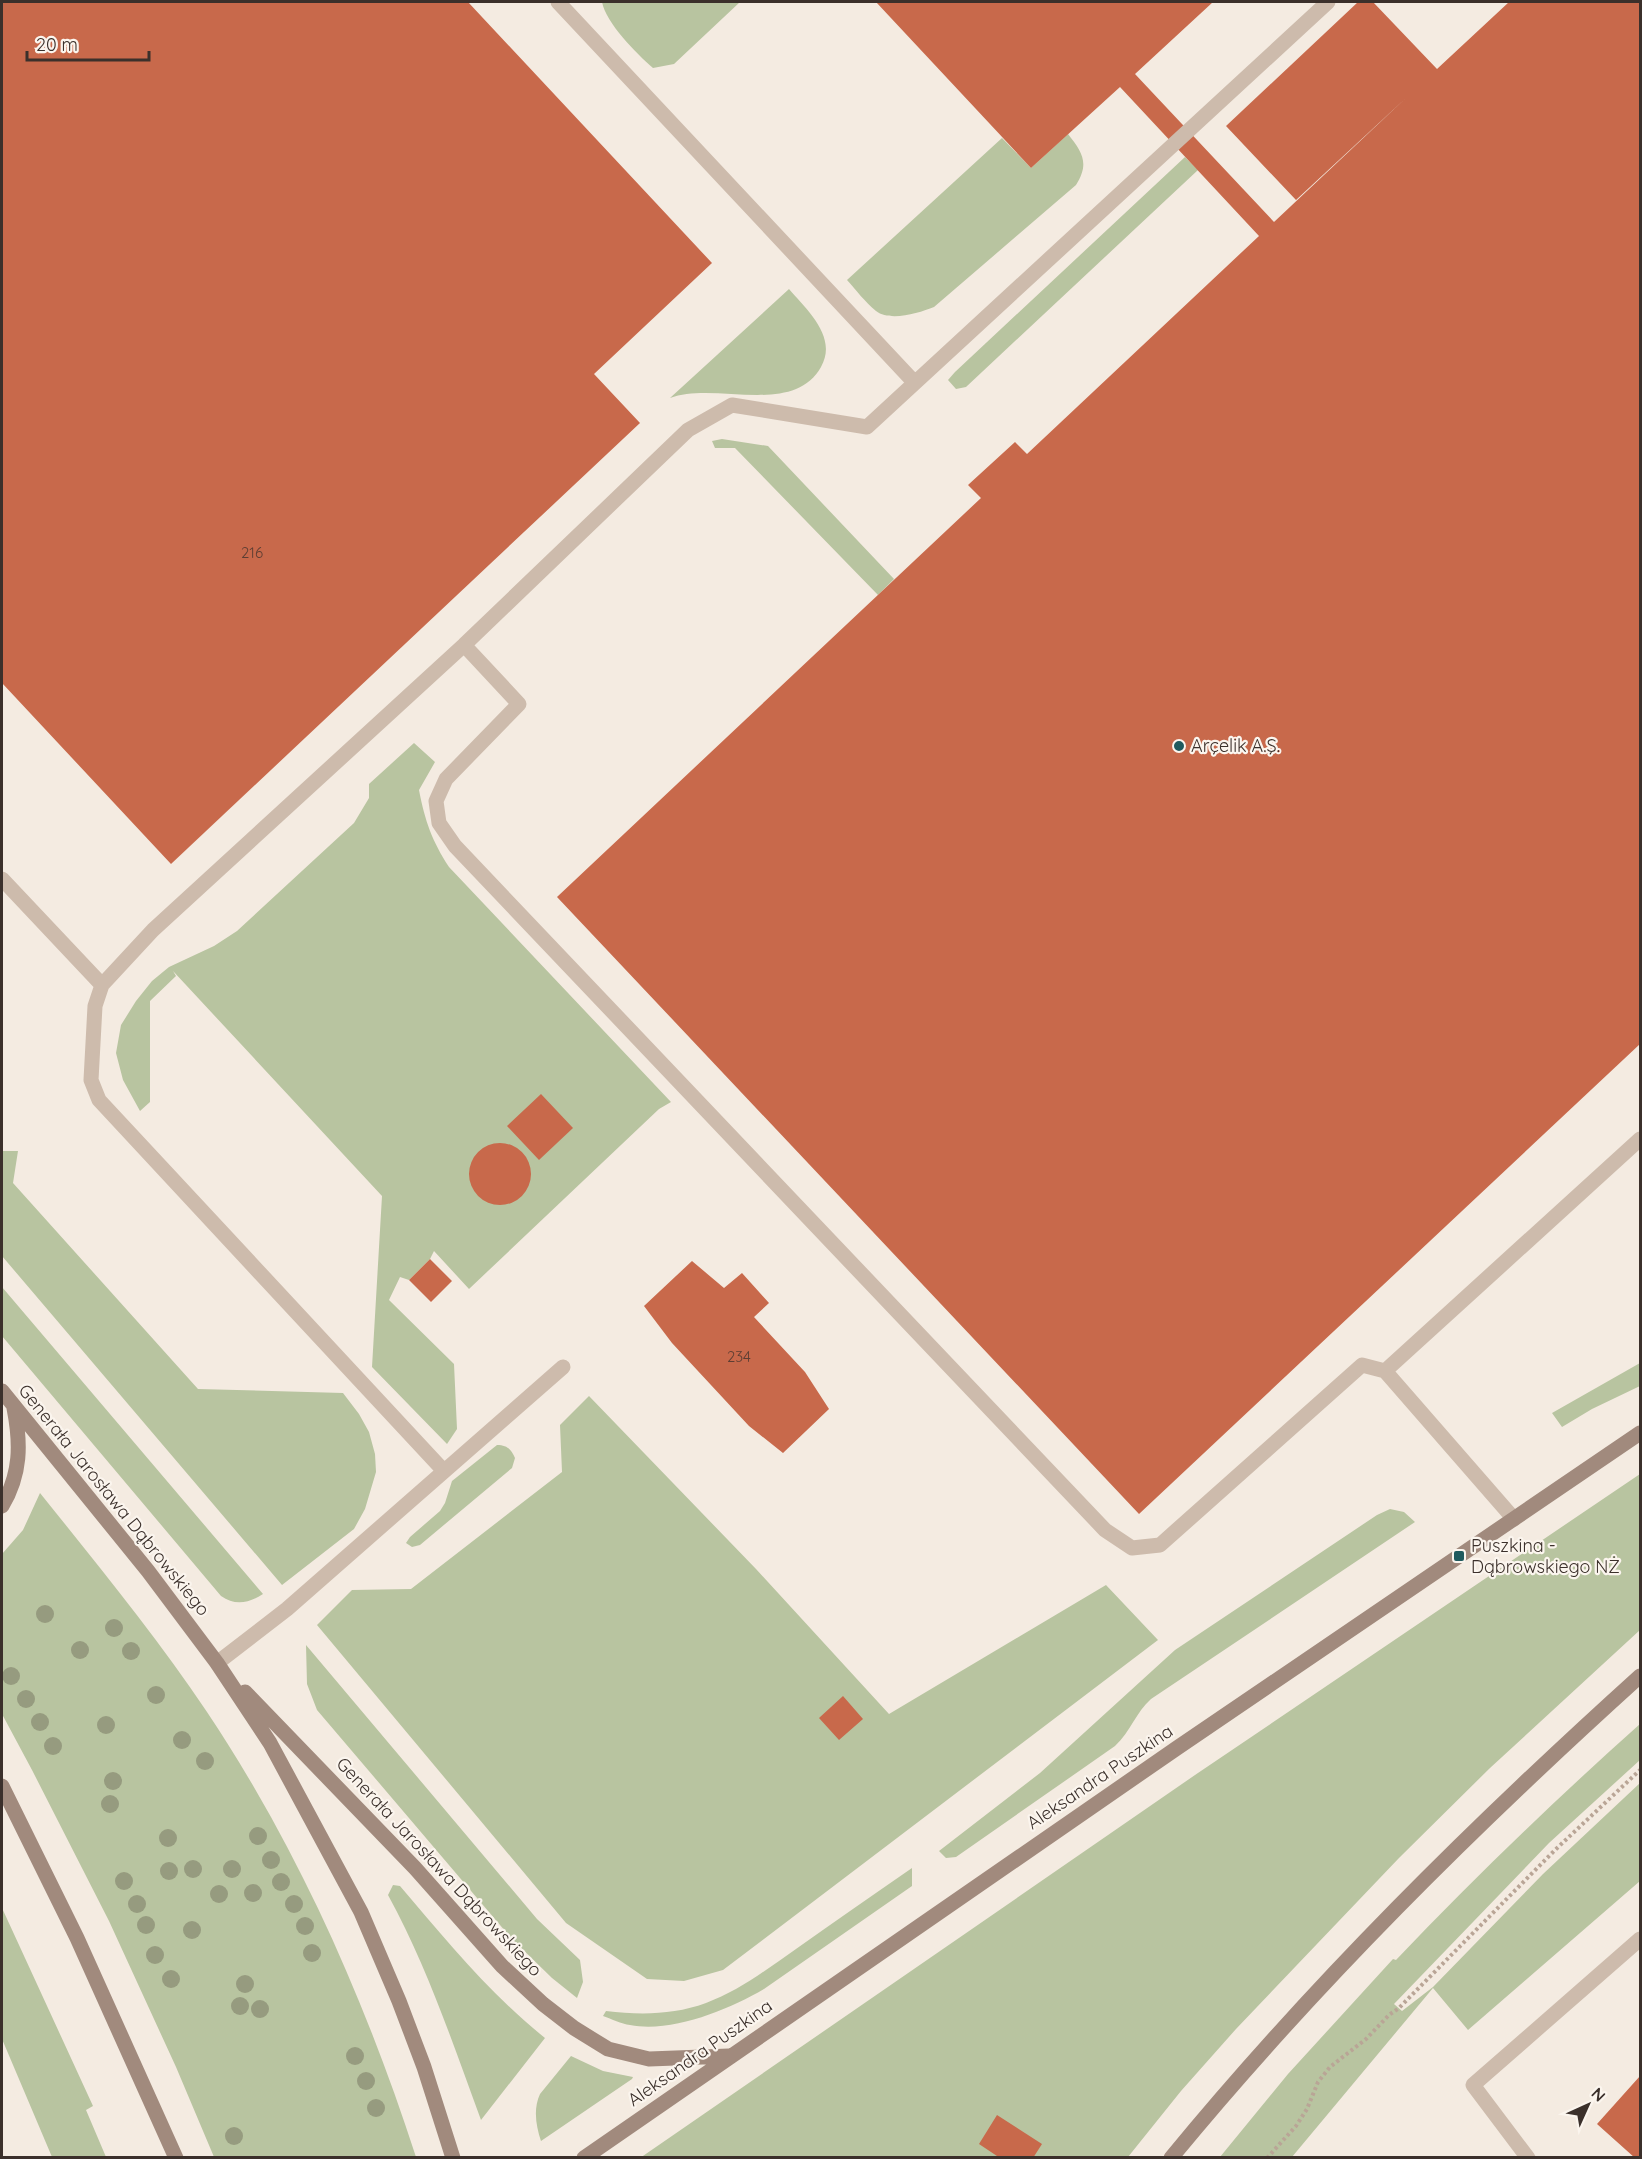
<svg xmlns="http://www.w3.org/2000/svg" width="1642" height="2159" viewBox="0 0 1642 2159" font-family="Quicksand,sans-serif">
	<rect width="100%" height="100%" fill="#f4ebe1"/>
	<!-- green -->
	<path fill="#b8c4a0" d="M602,2H740L674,64L653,68C636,53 606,23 602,2Z
		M1068,134C1082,152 1090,163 1076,185L934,307C919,313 890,322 876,311C865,302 856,290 847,280L1002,138L1031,168Z
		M1185,157L1198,170L966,387L956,389L948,380L955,372Z
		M789,289C807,310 838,337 821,367C793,417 715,381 670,398Z
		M722,439L768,446L894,579L878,595L735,448H715L712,441Z
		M414,743L435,762L419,790C425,821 432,841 449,867L671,1102L659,1109L469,1289L434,1251L430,1259L409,1280L400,1277L389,1300L454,1364L457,1429L447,1444L372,1367L382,1196L173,971L176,976L150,1001V1102L140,1111L123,1080L116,1053L121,1025L136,1001L152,981L169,967L214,946L237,931L354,823L369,798V784Z
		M2,1151H18L13,1183L198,1389L343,1393L359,1414L369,1432L375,1454L376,1472L365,1509L354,1529L282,1585L2,1256Z
		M2,1287L263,1594C249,1603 235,1606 221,1596L2,1336Z
		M1640,1363V1386L1592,1409L1562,1427L1552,1413Z
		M589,1396L756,1569L889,1714L1106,1585L1158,1640L723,1970L684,1981L647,1979L566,1923L317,1625L352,1590L411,1589L562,1472L560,1425Z
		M497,1445C507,1445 511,1449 515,1458L512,1468L420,1545L412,1547L406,1543L410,1537L440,1511L445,1503L452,1481Z
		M1640,1474V1630L1490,1768L1399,1858L1236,2029L1181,2091L1128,2157L640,2158L1195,1775Z
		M40,1493C97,1564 156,1636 207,1712C299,1850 365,2000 416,2157H214L176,2067L109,1921L32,1770L2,1714V1554L23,1530Z
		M1390,1509L1404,1512L1415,1522L1151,1699C1136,1712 1131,1731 1115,1746L956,1857L946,1858L939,1851L1040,1773L1175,1650L1377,1515Z
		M306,1645L537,1919L580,1960L583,1982L577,1998L552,1978L512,1939L317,1710L307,1684Z
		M1640,1724V1760L1549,1843L1394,2004L1402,2011L1433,1987L1543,1874L1640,1783V1881L1468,2030L1433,1988L1292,2157H1220L1288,2074L1393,1959L1396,1960C1474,1878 1556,1799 1640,1724Z
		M912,1868V1886L764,1989C728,2010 672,2033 630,2025C621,2024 612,2019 603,2016L606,2011C640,2015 673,2015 706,2003C739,1991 767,1969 796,1949C834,1922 873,1895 912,1868Z
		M393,1885L400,1886C446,1940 490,1994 545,2038L481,2120C453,2044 427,1966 388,1895Z
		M2,1908L93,2106L86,2110L106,2157H52L2,2039Z
		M571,2056L603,2071L633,2077L632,2079L541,2141C536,2126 533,2109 540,2094Z"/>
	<!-- building -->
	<path fill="#c8694b" d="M2,2H468L712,263L594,374L640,423L171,864L2,683Z
		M876,2H1213L1135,74L1274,222L1408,96L1296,200L1226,126L1358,2H1373L1437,69L1509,2H1640V1044L1139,1514L557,897L981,498L968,485L1015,442L1027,454L1259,236L1120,87L1031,168Z
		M541,1094L573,1128L539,1160L507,1126Z
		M469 1174a31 31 0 1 1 62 0a31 31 0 1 1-62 0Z
		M430,1259L452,1281L431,1302L409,1280Z
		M692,1261L724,1288L742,1273L769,1303L754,1317L805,1372L829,1409L783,1453L749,1426L672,1343L644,1306Z
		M843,1696L863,1719L839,1740L819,1718Z
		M1640,2076V2158H1635L1597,2124Z
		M997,2115L1042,2144L1033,2158H1000L979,2144Z"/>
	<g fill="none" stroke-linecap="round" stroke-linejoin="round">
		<!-- path -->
		<path stroke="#b9a596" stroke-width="4" stroke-dasharray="3 3" stroke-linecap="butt" d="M1267,2158L1296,2126L1307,2109L1318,2082L1330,2067L1366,2039L1389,2015L1399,2008L1555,1850L1640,1770"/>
		<!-- lane -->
		<path stroke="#cdbbac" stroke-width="15" d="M558,2L914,382
			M464,645L519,704L446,779L436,801L439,823L455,846L1105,1530L1132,1548L1160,1545L1362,1365L1385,1371
			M2,879L102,985L153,930L464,645L688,430L732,405L867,427L1328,2
			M102,985L95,1006L91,1080L99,1100L443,1470
			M1514,1519L1385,1371L1640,1139
			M217,1663L287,1609L563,1367
			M1528,2158L1473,2085L1640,1939"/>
		<!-- secondary -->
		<path stroke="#a18a7d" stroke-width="15" d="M2,1391L148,1571L217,1663L270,1743L361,1912L399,2001L424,2067L453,2158
			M2,1506C21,1474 21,1444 14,1408
			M245,1692L415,1868L502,1966L543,2004L574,2028L608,2049L649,2059L729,2056
			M2,1786L77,1938L176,2158
			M584,2158L1177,1748L1640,1433
			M1171,2158C1314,1984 1474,1826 1640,1676"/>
	</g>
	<!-- trees -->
	<g fill="#969b7f">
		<circle cx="45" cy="1614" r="9"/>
		<circle cx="114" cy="1628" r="9"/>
		<circle cx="80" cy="1650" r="9"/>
		<circle cx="131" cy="1651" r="9"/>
		<circle cx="11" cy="1676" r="9"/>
		<circle cx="156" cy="1695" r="9"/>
		<circle cx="26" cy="1699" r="9"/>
		<circle cx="40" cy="1722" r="9"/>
		<circle cx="106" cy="1725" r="9"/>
		<circle cx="182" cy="1740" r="9"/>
		<circle cx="53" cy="1746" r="9"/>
		<circle cx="205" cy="1761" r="9"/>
		<circle cx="113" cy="1781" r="9"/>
		<circle cx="110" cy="1804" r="9"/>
		<circle cx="258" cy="1836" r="9"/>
		<circle cx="168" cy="1838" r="9"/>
		<circle cx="271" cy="1860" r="9"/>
		<circle cx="193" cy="1869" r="9"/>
		<circle cx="232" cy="1869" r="9"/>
		<circle cx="169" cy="1871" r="9"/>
		<circle cx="124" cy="1881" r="9"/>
		<circle cx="281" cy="1882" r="9"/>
		<circle cx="253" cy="1893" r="9"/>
		<circle cx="219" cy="1894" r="9"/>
		<circle cx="137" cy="1904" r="9"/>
		<circle cx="294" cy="1904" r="9"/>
		<circle cx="146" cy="1925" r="9"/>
		<circle cx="305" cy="1926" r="9"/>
		<circle cx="192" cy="1930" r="9"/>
		<circle cx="312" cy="1953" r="9"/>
		<circle cx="155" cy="1955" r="9"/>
		<circle cx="171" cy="1979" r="9"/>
		<circle cx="245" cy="1984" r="9"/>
		<circle cx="240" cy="2006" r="9"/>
		<circle cx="260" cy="2009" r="9"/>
		<circle cx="355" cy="2056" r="9"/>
		<circle cx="366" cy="2081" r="9"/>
		<circle cx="376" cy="2108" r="9"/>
		<circle cx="234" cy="2136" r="9"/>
	</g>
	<!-- markers -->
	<g fill="#1f5a5e" stroke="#fbf5ee" stroke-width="2">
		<circle cx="1179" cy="746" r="6"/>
		<rect x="1453" y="1550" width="12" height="12" rx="3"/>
	</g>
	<g text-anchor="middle" stroke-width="4.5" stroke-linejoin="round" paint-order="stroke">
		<!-- number labels -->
		<g font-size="15" fill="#5e3e33">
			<text x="252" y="558">216</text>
			<text x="739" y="1362">234</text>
		</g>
		<!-- poi labels -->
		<g font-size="18" fill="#3b302b" stroke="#fbf5ee" text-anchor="start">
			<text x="1191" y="752">Arçelik A.Ş.</text>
			<text x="1471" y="1552">Puszkina -<tspan x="1471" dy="21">Dąbrowskiego NŻ</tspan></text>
		</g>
		<!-- street labels -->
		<g font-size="18" fill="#3b302b" stroke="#fbf5ee">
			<text transform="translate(114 1500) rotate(51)" y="6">Generała Jarosława Dąbrowskiego</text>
			<text transform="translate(1100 1777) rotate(-34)" y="6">Aleksandra Puszkina</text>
			<text transform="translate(439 1867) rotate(47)" y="6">Generała Jarosława Dąbrowskiego</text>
			<text transform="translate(700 2053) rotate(-35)" y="6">Aleksandra Puszkina</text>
		</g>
	</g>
	<!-- border -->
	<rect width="1642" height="2159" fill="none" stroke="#3b302b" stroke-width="6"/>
	<!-- north arrow -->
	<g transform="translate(1588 2105) rotate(45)" stroke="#fbf5ee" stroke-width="4.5" paint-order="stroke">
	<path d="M0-4.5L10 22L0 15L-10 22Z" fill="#3b302b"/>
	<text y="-9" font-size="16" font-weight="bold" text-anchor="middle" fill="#3b302b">N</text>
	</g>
	<!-- scale -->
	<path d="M27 51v9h122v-9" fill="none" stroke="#3b302b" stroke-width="3"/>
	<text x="36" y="51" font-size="18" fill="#3b302b" stroke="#fbf5ee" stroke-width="4.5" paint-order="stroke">20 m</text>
</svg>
